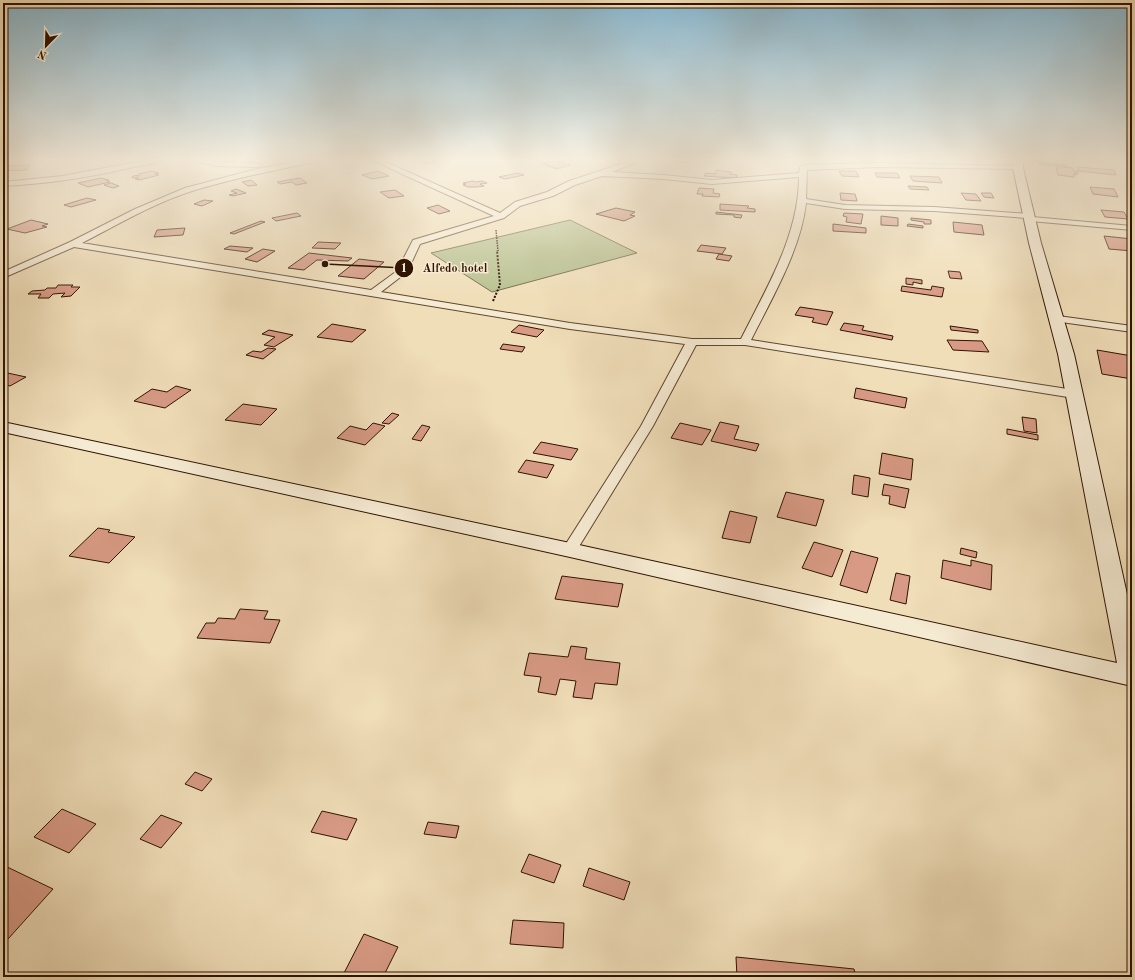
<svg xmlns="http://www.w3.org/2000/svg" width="1135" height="980" viewBox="0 0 1135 980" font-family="'Old Standard TT',serif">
	<rect width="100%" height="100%" fill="#f0deb9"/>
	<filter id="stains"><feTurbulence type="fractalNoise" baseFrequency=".005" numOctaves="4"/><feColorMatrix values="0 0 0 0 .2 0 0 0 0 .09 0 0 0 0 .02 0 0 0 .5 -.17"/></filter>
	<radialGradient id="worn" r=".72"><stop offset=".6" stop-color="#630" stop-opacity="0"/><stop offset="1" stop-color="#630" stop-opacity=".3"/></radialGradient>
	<!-- green -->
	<path fill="#b8c190" stroke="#746a48" d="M570,220L637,253L492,292L431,253Z"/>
	<!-- building -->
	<path fill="#d89a85" stroke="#2f1300" d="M427,159H440L443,160L426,164L418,161Z
		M675,159H691L693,162H679L675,161Z
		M556,161L570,165L557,169L543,164Z
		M1038,162L1067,165L1068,167L1039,164Z
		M25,165H30L26,170L3,171V166Z
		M1056,166L1073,168L1074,171H1078V173H1074L1077,175L1074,174V177L1058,175Z
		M1077,167L1114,170L1116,175L1079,171Z
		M716,170L731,172L730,174L737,175L736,178L704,176L706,173L715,174Z
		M151,171L159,173L155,174L159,175L139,180L135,179L139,178L138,177L132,178L133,176L140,175L139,174Z
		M378,171L389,176L372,179L362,175Z
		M839,171H856L859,177L842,176Z
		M517,173L524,175L505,179L499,177Z
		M875,173H897L900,178L877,177Z
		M910,176L939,177L942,183L913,181Z
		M101,178L109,180H106L110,182L88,187L78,183Z
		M300,178L307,183L296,185L292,182L280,184L277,182Z
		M251,180L257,185L248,186L242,182Z
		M473,181L475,182L482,181L487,183L480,184L484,186L476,187H468L463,185L466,184L463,183Z
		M111,183L119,186L113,188L104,185Z
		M908,186L927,187L929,190L910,189Z
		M1090,187L1114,189L1118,197L1093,194Z
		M699,188L714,189L713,193L720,194L719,197L702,196L703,194H697Z
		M236,189L246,193L233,196L229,195L237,193L231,191Z
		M395,190L404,196L389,198L380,192Z
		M840,193L855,194L857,201L841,200Z
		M961,193L976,194L981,201L966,200Z
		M981,193H991L994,198L984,197Z
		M87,198L96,200L71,207L64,205Z
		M204,200L213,201L202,206L194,204Z
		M720,204L749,206L747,208L755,209V212L720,210Z
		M438,205L450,211L439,214L427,208Z
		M616,208L635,212L630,215L635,216L624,221L596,214Z
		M1101,210L1124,212L1128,219L1105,217Z
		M716,212L742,215L741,218L734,217V215L716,214Z
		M297,213L301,216L276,221L272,218Z
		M844,213L863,214L861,224L846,222L847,217L843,216Z
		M881,216L898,218V226L881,225Z
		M911,218L931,220V224H924V222L911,220Z
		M31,220L48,224L42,226L47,227L25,233L7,229Z
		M261,221L265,222L234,234L230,233Z
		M953,222L982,225L984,235L954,232Z
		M833,224L866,228V233L833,231Z
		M908,224L923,226V228L907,226Z
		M185,228L183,235L154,237L157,230Z
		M1104,236L1132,239V251L1109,249Z
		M318,242L341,243L335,249L312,248Z
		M701,245L726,248L722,254L697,251Z
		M230,246L253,248L247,252L224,249Z
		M263,249L275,251L257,262L245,259Z
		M309,253L352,258L348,261L317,260L304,270L288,268Z
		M719,254L732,256L729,261L716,259Z
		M359,259L384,262L364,279L338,276Z
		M948,271L960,272L962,279L950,278Z
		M906,278L922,280V284L913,282V285L906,284Z
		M58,285H73L71,287H80L71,296L61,297L65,293L53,294L49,298H38L41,294H28L32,291L45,290L47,288H56Z
		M902,286L931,290L932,286L944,288L942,297L901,291Z
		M800,307L833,312L827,325L812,322L814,318L795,315Z
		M844,323L864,326L862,330L893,336L892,340L840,330Z
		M332,324L366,330L352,342L317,337Z
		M519,325L544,330L537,337L511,332Z
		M950,326L978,330V333L951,330Z
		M269,330L293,335L274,347L264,345L275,337L262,334Z
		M947,340L982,341L989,352L953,350Z
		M503,344L525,347L522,352L500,349Z
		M268,348L276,349L263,359L246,355L253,351L261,352Z
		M1097,350L1132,356V379L1102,374Z
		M3,372L26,377L10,386L3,384Z
		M176,386L191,390L165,408L134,401L152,389L167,392Z
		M856,388L907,398L905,408L854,398Z
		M243,404L277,409L261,425L225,420Z
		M392,413L399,415L389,424L382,423Z
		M1022,417L1036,419L1037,433L1024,431Z
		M720,422L739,426L734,439L759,444L756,451L711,441Z
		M373,423L385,426L365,445L337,438L350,426L366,430Z
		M680,423L711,430L702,445L671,438Z
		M422,425L430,427L421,441L412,439Z
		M1007,429L1038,435V440L1007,434Z
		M541,442L578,449L571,460L533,453Z
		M882,453L913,459L911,480L879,474Z
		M526,460L554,465L547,478L518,472Z
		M854,475L870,478L868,497L852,494Z
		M884,484L909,489L905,508L889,504L890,496L882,495Z
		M786,492L824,500L816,526L777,517Z
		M730,511L757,517L750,543L722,538Z
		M98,528L110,530L108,532L135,537L109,563L69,556Z
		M814,542L843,550L832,577L802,568Z
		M961,548L977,552L976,558L960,554Z
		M851,551L878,558L867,593L840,585Z
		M943,560L971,566V560L992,565L991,590L941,578Z
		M896,573L910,576L906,604L890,600Z
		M562,576L623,584L618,607L555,599Z
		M240,609L268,611L264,619L280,620L270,643L197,638L206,623H215L218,618L235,619Z
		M571,646L587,648L585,659L620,663L617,685L595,683L592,699L573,697L576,681L560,679L556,695L538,692L541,677L524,675L529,653L568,657Z
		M195,772L212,779L202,791L185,784Z
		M62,809L96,824L69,853L34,837Z
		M322,811L357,819L347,840L311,832Z
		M161,815L182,823L161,848L140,839Z
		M428,822L459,826L456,838L424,834Z
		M529,854L561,865L554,883L521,872Z
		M3,865L53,889L8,939L3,936Z
		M589,868L630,882L624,900L583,886Z
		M513,920L564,923L563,948L510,944Z
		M364,934L398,947L383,977H342Z
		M736,957L854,969L856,977H737Z"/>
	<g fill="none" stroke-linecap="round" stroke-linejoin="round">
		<!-- street casing -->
		<g stroke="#5f462e" stroke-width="2">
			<path id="street" d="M152,159H163C157,164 143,165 134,167C91,177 47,184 3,186V182L63,176Z
				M189,159H201L218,162L259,163L262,165L259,167L218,166L190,160Z
				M310,159H322L319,161C276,170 234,178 192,191C154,203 117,225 82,243L371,290L397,271L413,240L494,216L402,174L371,159H379L500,213L515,202L547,192L569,181L636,159H644L612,172L664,175L712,180L799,173L800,167L803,165L878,163L1018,166L1021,168L1020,169L878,167L807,170L806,199L845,205L934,207L1029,214H1032V217L1132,226V230L1030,221H1027V218L934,211L845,209L806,203C801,249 772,298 751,340L1074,390L1078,391L1080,394L1078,397L1074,398L745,345H696L653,426L575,553L570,555L565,553L562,550L641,426L685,344L570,329L74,247L3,278V272L70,242L135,209L185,188L253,170ZM602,176L664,179L712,184L799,177C799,235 767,287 741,339H692L570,323L381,292L403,275L409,268L420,244L504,218L520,206L553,196L575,185Z
				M1058,316L1132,326V332L1054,321L1053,319Z"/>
		</g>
		<!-- secondary casing -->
		<g stroke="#2f1300" stroke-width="2">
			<path id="secondary" d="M1013,159H1023V168L1041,243L1074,354L1132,617V686L570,557L3,432V422L570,543L1117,663L1058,354L1029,243L1013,168Z"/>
		</g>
		<!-- path-far1 -->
		<path stroke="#2f1300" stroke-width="1.5" stroke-dasharray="1.5 1" stroke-linecap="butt" d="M496,230L498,251"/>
		<!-- path -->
		<path stroke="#2f1300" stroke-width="2" stroke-dasharray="2 1.5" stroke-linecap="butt" d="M493,301L500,285L497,250"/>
		<!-- street -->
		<use href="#street" fill="#f5ead2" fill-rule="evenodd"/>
		<!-- secondary -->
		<use href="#secondary" fill="#f5ead2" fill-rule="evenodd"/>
	</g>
	<!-- sky -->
	<linearGradient id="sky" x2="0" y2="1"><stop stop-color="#89b8d0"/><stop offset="0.54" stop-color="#f8f0e0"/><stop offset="1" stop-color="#f8f0e0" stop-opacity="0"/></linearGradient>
	<rect width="1135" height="296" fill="url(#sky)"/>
	<!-- callouts -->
	<path fill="none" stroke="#2f1300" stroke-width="1.5" d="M325 264L404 268"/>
	<g fill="#2f1300" stroke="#f5ead2" stroke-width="1.5">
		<circle cx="325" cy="264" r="4"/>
		<circle cx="404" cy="268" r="10"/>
	</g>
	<g font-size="12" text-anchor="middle" font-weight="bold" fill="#fff">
		<text x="404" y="272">1</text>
	</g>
	<g font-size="12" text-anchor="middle" font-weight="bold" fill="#2f1300" stroke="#f5ead2" stroke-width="3" stroke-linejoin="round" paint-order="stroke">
		<text x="455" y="272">Alfedo hotel</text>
	</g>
	<!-- margin -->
	<rect width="1135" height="980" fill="none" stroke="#f0deb9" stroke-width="16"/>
	<rect x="4" y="4" width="1127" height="972" fill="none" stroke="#2f1300" stroke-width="2"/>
	<rect x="8" y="8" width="1119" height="964" fill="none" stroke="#2f1300"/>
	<!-- north arrow -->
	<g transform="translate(46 46) rotate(203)" stroke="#f5ead2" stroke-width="3" paint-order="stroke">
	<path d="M0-3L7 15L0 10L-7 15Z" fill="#2f1300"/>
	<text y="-6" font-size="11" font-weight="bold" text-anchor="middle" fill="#2f1300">N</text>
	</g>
	<rect width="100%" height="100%" filter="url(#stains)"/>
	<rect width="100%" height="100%" fill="url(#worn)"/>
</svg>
